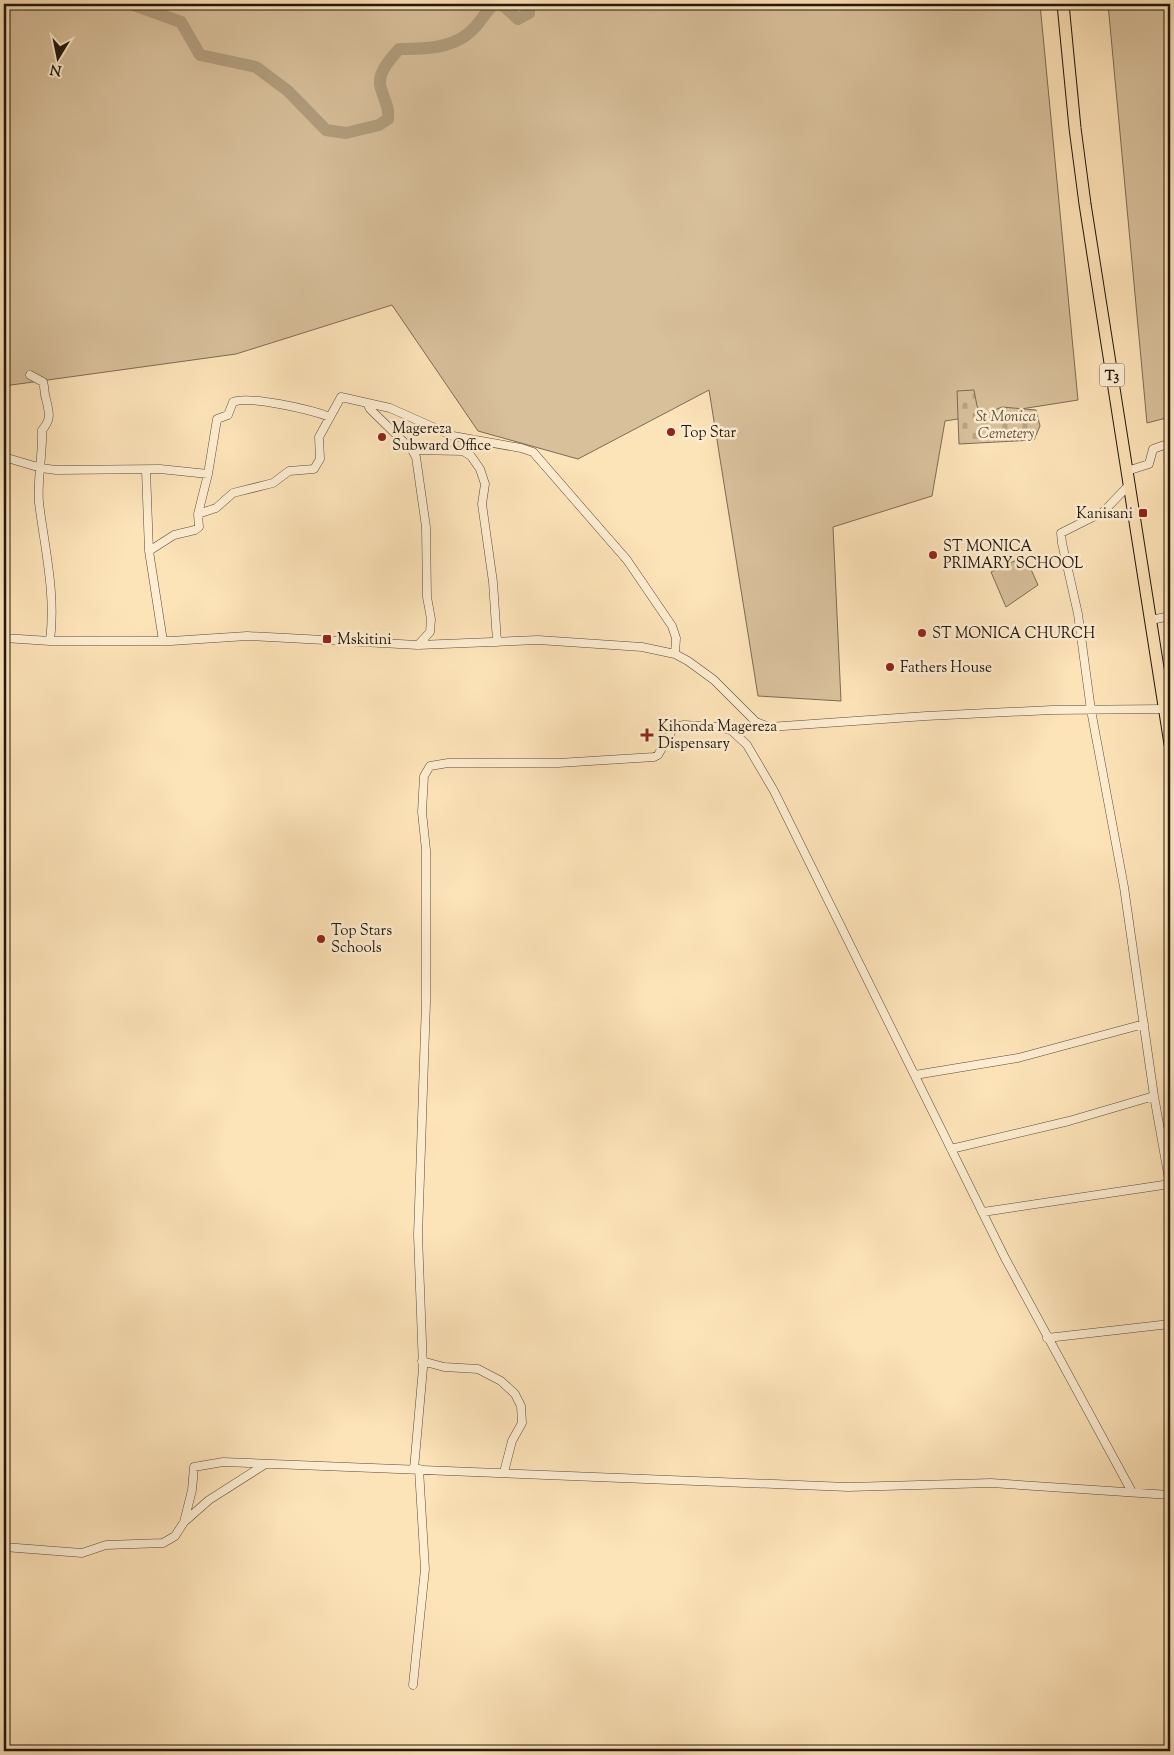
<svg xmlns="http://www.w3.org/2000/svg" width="1174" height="1755" viewBox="0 0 1174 1755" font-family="'Sorts Mill Goudy',serif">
	<defs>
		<pattern id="cemetery-stones" width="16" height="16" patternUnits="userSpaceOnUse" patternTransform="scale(1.25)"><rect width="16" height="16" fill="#d8c09b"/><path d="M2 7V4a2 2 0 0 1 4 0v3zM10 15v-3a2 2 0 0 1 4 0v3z" fill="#b9a484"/></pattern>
	</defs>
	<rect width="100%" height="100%" fill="#fde3b8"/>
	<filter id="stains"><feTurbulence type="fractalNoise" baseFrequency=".004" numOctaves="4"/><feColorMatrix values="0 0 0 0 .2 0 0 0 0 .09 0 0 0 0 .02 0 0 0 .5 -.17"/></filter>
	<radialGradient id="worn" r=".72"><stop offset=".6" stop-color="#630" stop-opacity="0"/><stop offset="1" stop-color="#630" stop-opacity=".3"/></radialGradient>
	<!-- green -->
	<path fill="#d8c09b" stroke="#7c6c54" d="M4,4H1040L1078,400L945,421L932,496L833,527L841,701L758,696L709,390L578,459L478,431L392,305L236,354L4,386Z
		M1108,4H1170V417L1147,423Z
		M1025,556L1038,585L1006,607L991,572Z"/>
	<!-- cemetery -->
	<path fill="url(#cemetery-stones)" stroke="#7c6c54" d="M974,390L977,406L982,415L1002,407L1036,410L1040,426L1034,440L959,444L957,391Z"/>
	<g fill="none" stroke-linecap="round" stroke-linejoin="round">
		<!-- river -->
		<path stroke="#b29e7e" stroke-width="12" d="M131,4L181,22L200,55L256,67L288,91L326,130L346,133L379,125L388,119C390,106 382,97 380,84C379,71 391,58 399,49C425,49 456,49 475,27C483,19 485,11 495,4
			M498,4L505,7L518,19L529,13V4"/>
		<!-- minor casing -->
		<g stroke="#584a38" stroke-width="9">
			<path id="minor" d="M30,375L43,382C45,388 44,394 46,399C49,412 52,419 42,430C43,454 37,479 39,503C45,550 56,594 50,641
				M367,403L370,409L412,450L416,457L426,527L427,597L431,619L430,632L418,645
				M412,450L463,451L471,456L480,469L485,484L482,504L493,582L497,642
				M4,457L41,468L56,470L160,469L208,474
				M146,470L149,551L163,641
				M1127,471L1149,464L1153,449L1170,443
				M1129,485L1103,512L1061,533L1062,543L1078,614L1091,710L1124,887L1154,1096L1170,1185
				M198,514L216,508L233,493L273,483L289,471L314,469L320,459L319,437L341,397L390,408L453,436L521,448L533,452L627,560L672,626L676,638L675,654
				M149,551L174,535L195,530L199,527L198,514L208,474L217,419L228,415L233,402C249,395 312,410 330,417
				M1151,620L1170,616
				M4,638L50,641H171L247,636L418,645L538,640L642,647L675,654L688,661L714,680L756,722L769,727L926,716L1052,710L1165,709
				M915,1075L1018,1058L1144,1024
				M951,1149L1069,1121L1154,1096
				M983,1212L1170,1184
				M1047,1338L1170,1324
				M422,1361L444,1367L478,1369L501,1381L515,1394L521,1406L522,1423L512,1441L504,1472
				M414,1469L423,1368L418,1235L426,1002V850L422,812L424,776L430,766L448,763H558L654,757L658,755L674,727L684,725L718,727L731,730L747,745L774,791L1005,1258L1132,1492
				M184,1522L209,1500L264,1465
				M4,1547L82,1553L106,1545L163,1543L175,1536L184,1522L192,1490L194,1467L223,1462L848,1487L991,1483L1170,1495
				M413,1685L425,1569L419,1469"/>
		</g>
		<!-- highway casing -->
		<g stroke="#21170d" stroke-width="13">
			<path id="highway" d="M1063,4L1075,128L1085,204L1170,744"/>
		</g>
		<!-- minor -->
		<use href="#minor" stroke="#feedd1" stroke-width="8"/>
		<!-- highway -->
		<use href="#highway" stroke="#fde3b8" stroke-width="11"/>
	</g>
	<!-- markers -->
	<g fill="#8f2418" stroke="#feedd1" stroke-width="2">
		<circle cx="671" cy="432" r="5"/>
		<circle cx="382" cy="437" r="5"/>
		<rect x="1138" y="508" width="10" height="10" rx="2.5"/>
		<circle cx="933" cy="555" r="5"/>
		<circle cx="922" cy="633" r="5"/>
		<rect x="322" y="634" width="10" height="10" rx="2.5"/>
		<circle cx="890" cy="667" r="5"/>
		<path d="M644.5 727.5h5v5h5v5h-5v5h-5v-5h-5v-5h5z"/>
		<circle cx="321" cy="939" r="5"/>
	</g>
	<g text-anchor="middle" stroke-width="5" stroke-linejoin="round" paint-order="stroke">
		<!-- shield labels -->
		<rect fill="#feedd1" stroke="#635748" stroke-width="1" x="1099.5" y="363.5" width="25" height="23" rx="4"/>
		<g font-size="14" font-weight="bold" fill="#21170d">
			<text x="1112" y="380">T3</text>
		</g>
		<!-- park labels -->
		<g font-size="15" font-style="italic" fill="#61523f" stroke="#feedd1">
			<text x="1006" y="421">St Monica<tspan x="1006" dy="17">Cemetery</tspan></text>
		</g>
		<!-- poi labels -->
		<g font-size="15" fill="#21170d" stroke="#feedd1" text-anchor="start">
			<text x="392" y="433">Magereza<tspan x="392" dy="17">Subward Office</tspan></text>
			<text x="681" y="437">Top Star</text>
			<text x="1133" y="518" text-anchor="end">Kanisani</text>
			<text x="943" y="551">ST MONICA<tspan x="943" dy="17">PRIMARY SCHOOL</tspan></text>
			<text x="932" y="638">ST MONICA CHURCH</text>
			<text x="337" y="644">Mskitini</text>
			<text x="900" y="672">Fathers House</text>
			<text x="658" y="731">Kihonda Magereza<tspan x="658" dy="17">Dispensary</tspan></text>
			<text x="331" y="935">Top Stars<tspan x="331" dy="17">Schools</tspan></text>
		</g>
	</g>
	<!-- margin -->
	<rect width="1174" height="1755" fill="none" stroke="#fde3b8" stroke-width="20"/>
	<rect x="5" y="5" width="1164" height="1745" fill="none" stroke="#21170d" stroke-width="2.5"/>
	<rect x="10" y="10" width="1154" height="1735" fill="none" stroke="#21170d"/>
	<!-- north arrow -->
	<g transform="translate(58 58) rotate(190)" stroke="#feedd1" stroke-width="4" paint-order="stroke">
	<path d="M0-4L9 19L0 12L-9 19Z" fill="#21170d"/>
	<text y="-8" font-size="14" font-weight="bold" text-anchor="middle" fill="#21170d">N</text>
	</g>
	<rect width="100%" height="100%" filter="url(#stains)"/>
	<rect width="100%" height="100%" fill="url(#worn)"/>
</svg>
